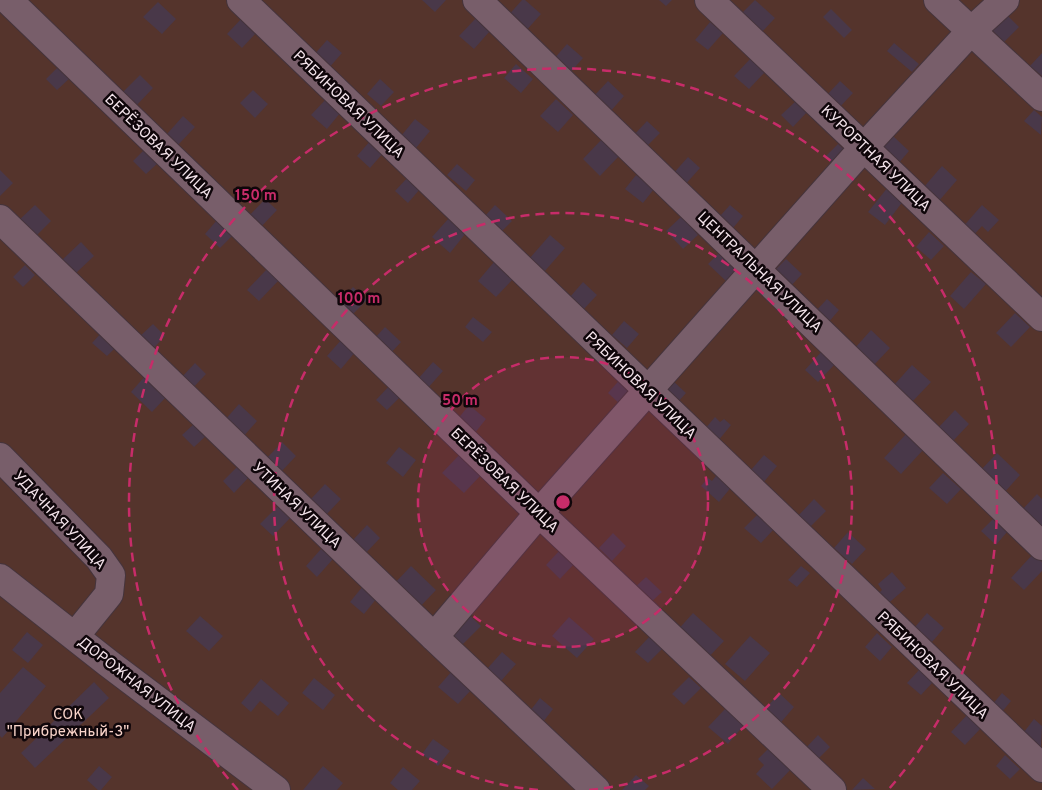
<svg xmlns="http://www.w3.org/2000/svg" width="1042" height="790" viewBox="0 0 1042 790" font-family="Overpass,sans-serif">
	<rect width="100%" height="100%" fill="#2d1722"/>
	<!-- green -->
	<path fill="#55342c" d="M0,0H1042V790H0Z"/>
	<!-- building -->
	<path fill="#493849" d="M422,0H446L435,12Z
		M522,0H525L541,14L524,33L507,17Z
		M659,0H672L666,6Z
		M755,0L775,18L762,32L742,13Z
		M158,2L176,19L162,34L143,17Z
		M831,9L852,30L844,38L823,17Z
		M1003,11L1019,27L1004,42L988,26Z
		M476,18L490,31L474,49L459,36Z
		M241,19L256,33L242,48L227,34Z
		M710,22L723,33L708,50L695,40Z
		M327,40L342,53L328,69L313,56Z
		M894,43L919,64L912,72L887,51Z
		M567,44L583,58L569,74L553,60Z
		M1042,53V76L1030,66Z
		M751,58L766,71L749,89L734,76Z
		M516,64L533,79L521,93L504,78Z
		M58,67L70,78L57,90L46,79Z
		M140,75L153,88L135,107L122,93Z
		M380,79L394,92L381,106L367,94Z
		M608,81L624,96L609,113L592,98Z
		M840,81L853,93L838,109L825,97Z
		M253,90L268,104L255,118L240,103Z
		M326,99L341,112L327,129L311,115Z
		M556,99L573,115L558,132L540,116Z
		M796,101L807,112L793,127L781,115Z
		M1034,110L1042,117L1041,135L1024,121Z
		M183,116L195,127L178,145L167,134Z
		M415,119L430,131L416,148L401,136Z
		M647,121L660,133L644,149L632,137Z
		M893,136L909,151L897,165L881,150Z
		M602,139L619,156L600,176L583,159Z
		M371,140L384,152L370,168L357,156Z
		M838,144L848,153L836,167L825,157Z
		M144,150L158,163L146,174L133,161Z
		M688,157L700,168L684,186L672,175Z
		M457,164L475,180L466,191L447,175Z
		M942,166L957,180L938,202L923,188Z
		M0,170L13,183L0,196Z
		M636,175L654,189L643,203L625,189Z
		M408,177L420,189L408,203L395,191Z
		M888,187L904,200L885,225L868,212Z
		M265,199L277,210L260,228L248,217Z
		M35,205L51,221L34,238L18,221Z
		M495,205L512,221L501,232L485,216Z
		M730,205L743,216L733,228L720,216Z
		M982,205L999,220L988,232L982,226L971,238L961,229Z
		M682,216L698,235L683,249L666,231Z
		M449,218L466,233L450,253L432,237Z
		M217,220L233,235L220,248L205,234Z
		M929,232L944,246L931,260L916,247Z
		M550,235L565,248L544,272L529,259Z
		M81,242L94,256L75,274L62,260Z
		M720,252L738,271L727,282L708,264Z
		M786,259L802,274L791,286L775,270Z
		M494,262L513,279L496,297L478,281Z
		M25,265L35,275L23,287L13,277Z
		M267,269L279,280L259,301L247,290Z
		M971,272L986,284L964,309L950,296Z
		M583,282L597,295L584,309L570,297Z
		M353,287L367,300L350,317L337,304Z
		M827,299L839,310L827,324L814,313Z
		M1015,313L1030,327L1011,347L996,333Z
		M473,317L492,332L483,342L465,327Z
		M624,321L639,334L627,348L612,335Z
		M153,324L165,336L151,351L138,338Z
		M385,327L401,342L389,355L373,340Z
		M871,330L890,348L874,365L855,348Z
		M102,332L117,346L107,356L92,343Z
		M342,339L356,351L341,369L327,356Z
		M821,352L835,364L818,382L805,370Z
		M433,362L443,371L427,389L417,380Z
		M195,363L206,374L191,390L180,379Z
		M912,365L931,382L912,402L894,385Z
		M146,375L167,396L152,412L131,392Z
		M623,376L640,391L624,408L608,393Z
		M672,380L686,393L678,402L664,389Z
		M391,384L402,395L387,410L376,400Z
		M239,404L257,421L242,438L224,421Z
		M469,405L486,419L474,434L457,420Z
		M955,410L969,424L952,442L938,428Z
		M715,417L720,422L724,419L731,425L718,441L704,430Z
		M195,423L207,435L194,447L182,435Z
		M906,434L923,450L901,474L884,458Z
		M282,442L296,456L281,472L267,458Z
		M399,447L416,460L403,477L386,463Z
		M997,453L1020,475L1003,494L979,472Z
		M460,454L481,475L464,493L442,473Z
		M764,455L777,466L763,483L750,471Z
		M238,466L249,477L234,493L223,481Z
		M719,472L733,485L719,502L701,486L708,478L712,481Z
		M943,473L961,489L947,504L929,488Z
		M325,484L341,499L326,515L310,500Z
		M1037,494L1042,499V530L1021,511Z
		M814,499L826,511L809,528L797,517Z
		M280,504L292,516L273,536L260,524Z
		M758,514L774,529L761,543L744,528Z
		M993,519L1007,532L996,545L981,531Z
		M367,525L380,538L365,554L352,541Z
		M848,532L866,549L852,564L834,548Z
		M613,533L626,546L612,561L599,548Z
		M321,549L333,559L317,577L306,566Z
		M559,551L574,564L560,579L546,565Z
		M1033,554L1042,562V571L1024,590L1011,578Z
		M411,566L436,590L418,609L393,585Z
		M801,566L810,573L797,587L788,580Z
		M892,572L906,588L884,607L875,597L882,590L878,584Z
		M646,577L662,592L649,604L633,589Z
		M363,586L377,598L364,614L350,602Z
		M466,612L481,626L459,648L444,634Z
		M693,613L724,641L705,661L675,633Z
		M927,613L944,628L932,642L915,627Z
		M200,616L223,636L209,651L186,631Z
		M569,617L594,639L577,658L552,636Z
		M27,632L43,645L28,663L12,650Z
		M877,633L892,647L880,661L865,647Z
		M650,636L663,648L648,663L635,652Z
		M750,636L770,653L745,681L725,664Z
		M502,652L516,664L501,681L487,669Z
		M23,667L46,686L2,738L0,736V693Z
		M919,670L933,682L921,695L907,683Z
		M452,671L472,689L458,704L438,687Z
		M689,677L701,688L684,705L672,694Z
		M314,678L335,695L323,710L302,693Z
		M261,679L289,703L278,716L260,701L251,712L241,703Z
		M94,682L109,698L35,768L21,753Z
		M779,693L794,707L777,727L762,713Z
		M1002,693L1011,701L1001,713L992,705Z
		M540,698L553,709L543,722L530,711Z
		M725,709L744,725L728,744L708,727Z
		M967,715L981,728L965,745L951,732Z
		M1034,719L1042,726L1041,747L1024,732Z
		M818,735L830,747L814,763L802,752Z
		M433,739L450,751L438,766L422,754Z
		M770,747L792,768L772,789L756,774L764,765L758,759Z
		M1005,755L1020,769L1010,779L996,766Z
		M99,766L112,777L101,790H98L87,780Z
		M323,766L343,783L337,790H303Z
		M403,767L420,781L412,790H398L390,783Z
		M636,775L649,786L645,790H622Z
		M863,778L875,789L852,790Z"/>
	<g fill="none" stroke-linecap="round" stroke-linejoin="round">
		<!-- minor casing -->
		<g stroke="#45343c" stroke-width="30">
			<path id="minor" d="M8,0L539,513L832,790
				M241,0L1042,768
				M477,0L1042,546
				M709,0L1042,317
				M938,0L1042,97
				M0,219L434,637L596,790
				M0,457L99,558L111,575L109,594L75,636
				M0,578L108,663L276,790
				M434,637L539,513L865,146L971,31L1005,0"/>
		</g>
		<!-- minor -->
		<use href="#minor" stroke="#785e6a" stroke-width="28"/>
	</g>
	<!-- distance rings -->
	<circle cx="563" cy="502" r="145" fill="#c72c69" fill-opacity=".12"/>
	<g fill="none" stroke="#c72c69" stroke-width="2.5" stroke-dasharray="9 6">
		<circle cx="563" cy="502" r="145"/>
		<path d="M538 790A289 289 0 1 1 588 790"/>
		<path d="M238 790A434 434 0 1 1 888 790"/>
	</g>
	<g text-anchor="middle" stroke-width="5" stroke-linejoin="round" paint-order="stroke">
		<!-- street labels -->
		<g font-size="15" fill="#f4e4eb" stroke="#0f060a">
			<text transform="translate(349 104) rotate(44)" y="5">РЯБИНОВАЯ УЛИЦА</text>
			<text transform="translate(159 146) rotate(44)" y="5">БЕРЁЗОВАЯ УЛИЦА</text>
			<text transform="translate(876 158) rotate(44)" y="5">КУРОРТНАЯ УЛИЦА</text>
			<text transform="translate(760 272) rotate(44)" y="5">ЦЕНТРАЛЬНАЯ УЛИЦА</text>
			<text transform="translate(641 385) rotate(44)" y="5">РЯБИНОВАЯ УЛИЦА</text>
			<text transform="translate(505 480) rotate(44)" y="5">БЕРЁЗОВАЯ УЛИЦА</text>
			<text transform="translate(297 505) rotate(44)" y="5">УТИНАЯ УЛИЦА</text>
			<text transform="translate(60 520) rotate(47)" y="5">УДАЧНАЯ УЛИЦА</text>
			<text transform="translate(933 665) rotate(44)" y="5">РЯБИНОВАЯ УЛИЦА</text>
			<text transform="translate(137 684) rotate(38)" y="5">ДОРОЖНАЯ УЛИЦА</text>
		</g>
		<!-- park labels -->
		<g font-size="15" fill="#f9d4ca" stroke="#0f060a">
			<text x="68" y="719">СОК<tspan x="68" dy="17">"Прибрежный-3"</tspan></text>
		</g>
	</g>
	<circle cx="563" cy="502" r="8" fill="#c72c69" stroke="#0f060a" stroke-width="2.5"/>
	<g font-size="15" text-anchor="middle" font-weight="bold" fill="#c72c69" stroke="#0f060a" stroke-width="5" stroke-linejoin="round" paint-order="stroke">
		<text x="256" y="200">150 m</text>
		<text x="359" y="303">100 m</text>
		<text x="460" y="405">50 m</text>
	</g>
</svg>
